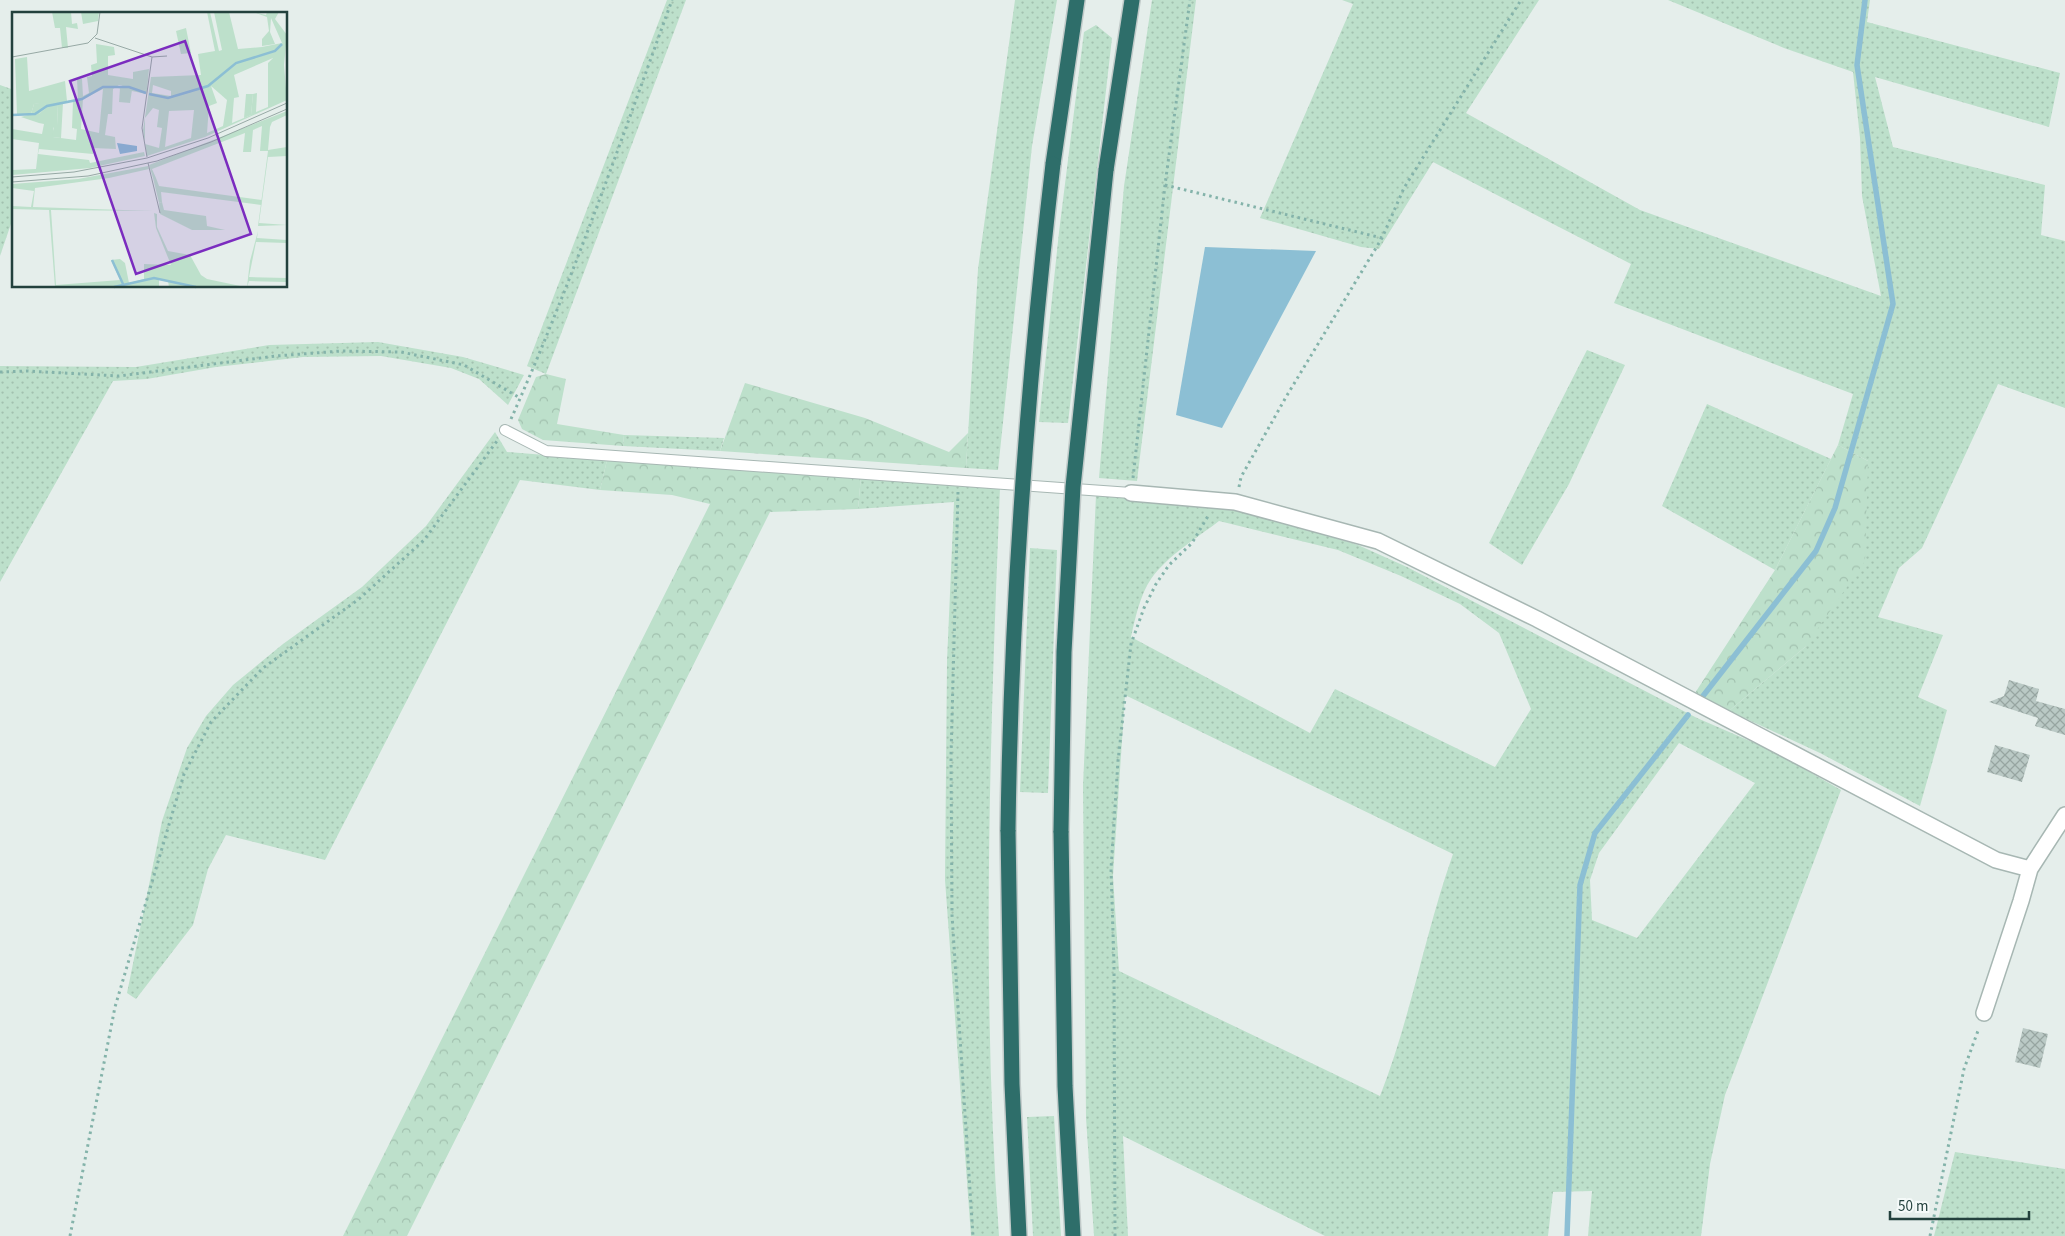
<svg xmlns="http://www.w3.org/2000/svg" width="2065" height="1236" viewBox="0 0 2065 1236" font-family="'Source Sans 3',sans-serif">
	<defs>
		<pattern id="grass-dots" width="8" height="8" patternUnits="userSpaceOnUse" patternTransform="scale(1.25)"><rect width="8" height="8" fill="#bde0cb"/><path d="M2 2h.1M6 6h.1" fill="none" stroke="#a2c1af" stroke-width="1.8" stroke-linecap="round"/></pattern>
		<pattern id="forest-crowns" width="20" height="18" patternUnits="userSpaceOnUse" patternTransform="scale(1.25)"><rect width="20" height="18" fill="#bde0cb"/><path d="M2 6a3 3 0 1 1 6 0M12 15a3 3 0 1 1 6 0" fill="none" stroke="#a2c1af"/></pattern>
		<pattern id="building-cross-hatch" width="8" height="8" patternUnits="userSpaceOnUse" patternTransform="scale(1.25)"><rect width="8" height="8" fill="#bac9c5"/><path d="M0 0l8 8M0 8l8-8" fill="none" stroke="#97a5a1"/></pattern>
	</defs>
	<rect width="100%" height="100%" fill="#e5eeeb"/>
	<!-- grass -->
	<path fill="url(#grass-dots)" fill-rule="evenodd" d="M667,0H686L546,374L527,366Z
		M1015,0H1057L1032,146L998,470L966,468L978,269Z
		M1152,0H1196L1137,481L1099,478L1124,186Z
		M1342,0H1539L1466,113L1640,210L1881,296L1862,196L1860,138L1853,72L1784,48L1668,0H1870L1867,22L2060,73L2049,127L1875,77L1893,147L2045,185L2041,235L2065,241V408L1998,384L1922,548L1899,568L1878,617L1943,635L1918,697L1947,710L1920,806L1820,753L1729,711L1805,647L1868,461L1838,445L1853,394L1614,303L1631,264L1433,162L1379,249L1361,247L1260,218L1353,4Z
		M1096,25L1112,38L1068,423L1039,422L1059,232L1084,32Z
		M0,85L14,90V215L0,256Z
		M378,342L463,357L524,375L508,405L479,379L451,368L381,356L303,357L216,367L147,379L113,381L0,582V366L136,367L269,345Z
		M1587,350L1625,365L1569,484L1522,565L1489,543Z
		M1707,404L1831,459L1775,570L1662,506Z
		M495,432L507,452L607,460L600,490L520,480L325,860L226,835L208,869L193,925L136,999L127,993L162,821L187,748L206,716L233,685L283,644L362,587L426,526Z
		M624,435L724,438L720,451L623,446Z
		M861,476L1000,488C990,737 981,987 999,1236H971L945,880L947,661L954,502L858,509Z
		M1096,495L1235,508L1358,545L1407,567L1697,718L1773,751L1841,790L1725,1095L1710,1164L1701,1236H1588L1592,1191L1553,1192L1548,1236H1325L1123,1136L1128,1236H1094L1086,1118L1083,786ZM1219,521L1338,550L1401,576L1460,604L1499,633L1531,709L1495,767L1335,689L1310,733L1131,637C1135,619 1140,595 1151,579C1168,555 1197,538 1219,521ZM1125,695L1453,854C1425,933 1411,1017 1380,1096L1119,971L1113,876ZM1679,743L1755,783L1637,938L1592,920L1590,880L1599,853Z
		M1030,548L1057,550L1048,793L1020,792Z
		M1054,1116L1061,1236H1033L1027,1117Z
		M1955,1152L2065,1169V1236H1934Z"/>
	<!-- forest -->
	<path fill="url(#forest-crowns)" d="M546,374L566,379L557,424L624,435L623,446L543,440L522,429L518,420L536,377Z
		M745,383L865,418L949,452L968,433L966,468L720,451Z
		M1838,445L1868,461L1865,561L1805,647L1729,711L1695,693L1775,570Z
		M607,460L861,476L858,509L770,512L407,1236H343L710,504L672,495L600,490Z"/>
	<!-- water -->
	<path fill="#8cbfd4" d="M1205,247L1316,251L1222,428L1176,415Z"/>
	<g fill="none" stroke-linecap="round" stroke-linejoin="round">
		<!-- stream -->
		<path stroke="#8cbfd4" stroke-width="5.5" d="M1703,696L1816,551L1835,508L1893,304L1857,65L1865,0
			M1567,1236L1580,885L1595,833L1688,715"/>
	</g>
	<!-- building -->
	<path fill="url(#building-cross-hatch)" d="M2009,680L2039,689L2036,701L2065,709V735L2035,726L2038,718L1989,702L2004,696Z
		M1995,745L2030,755L2022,782L1987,772Z
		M2023,1028L2048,1034L2040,1068L2015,1062Z"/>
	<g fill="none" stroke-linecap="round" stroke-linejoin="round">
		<!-- service casing -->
		<g stroke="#a7b7b3" stroke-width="12">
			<path id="service" d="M505,430L546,451L1131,493"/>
		</g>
		<!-- minor casing -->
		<g stroke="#a7b7b3" stroke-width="18">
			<path id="minor" d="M1131,493L1235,502L1378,541L1537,619L1996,860L2030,869L2065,815
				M1984,1013L2021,901L2030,869"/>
		</g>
		<!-- motorway casing -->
		<g stroke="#c1cac9" stroke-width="18">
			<path id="motorway" d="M1053,164L1077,0
				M1106,170L1132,0
				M1008,830L1012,1084L1019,1236
				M1061,831L1065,1086L1073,1236"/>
		</g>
		<!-- path -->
		<path stroke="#84b3aa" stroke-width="3" stroke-dasharray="2.5 4" stroke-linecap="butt" d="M1165,185L1382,238
			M0,372L27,371L119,376L276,356L341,351L401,352L464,365L520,398
			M511,419C572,282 621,141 672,0
			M1133,478L1165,185L1190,0
			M1239,487L1241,477L1286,397L1382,238L1404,188L1521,0
			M958,492L951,756L952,915L973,1236
			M70,1236L115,1007L184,774L211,722L263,668L359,599L424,540L497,441
			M1115,1236L1114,964L1111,869L1118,761L1131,644L1144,608L1156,584L1169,565L1192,543L1208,516
			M1930,1236L1964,1069L1979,1028"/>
		<!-- service -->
		<use href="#service" stroke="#fff" stroke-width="10"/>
		<!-- minor -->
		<use href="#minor" stroke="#fff" stroke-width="15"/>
		<!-- motorway -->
		<use href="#motorway" stroke="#2e6e6a" stroke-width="15"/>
		<!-- motorway-bridge casing -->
		<g stroke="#c1cac9" stroke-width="18" stroke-linecap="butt">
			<path id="motorway-bridge" d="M1008,830C1011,607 1027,386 1053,164
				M1061,831L1064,652L1073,487L1106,170"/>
		</g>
		<!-- motorway-bridge -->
		<use href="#motorway-bridge" stroke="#2e6e6a" stroke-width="15"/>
	</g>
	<!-- overview -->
	<g transform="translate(12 12)">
		<rect width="275" height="275" fill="#e5eeeb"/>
		<path d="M40,0H59L60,12L65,11L66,17L54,15L56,36H50L48,16H43ZM69,0H87L86,9L71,12ZM195,0H198L207,39L210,38L202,0H217L226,37L250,35L270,31L259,6L258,20L263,32L250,34V27L257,19L255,5L241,0L254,3L255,0H267L263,7L275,23L272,53L275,88L193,125L135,144L131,118L139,65L189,63L186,42L203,39ZM261,46L256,51V95L244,100L245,81L241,82L239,103L220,111L222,86L227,85L222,63ZM141,73L159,79V84L140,81ZM199,74L215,88L211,114L195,121L197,94L205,91ZM141,96L147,98L145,115L150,116L147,136L133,132V106ZM182,98L179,126L153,135L157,99ZM174,16L179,41L169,42L164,19ZM84,32L102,35L103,43L96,44V63L121,67V60L137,57L135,78L107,73L101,77L100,102H96L93,123L103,125L104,137L81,136V142L27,137L26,142L77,148L78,151L132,140L133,144L78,156L0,163V158L24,157L27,131L0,127V117L30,122L32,112L27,111V102L35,95L32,91L22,92L19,102L5,103L3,47L15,45L17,79L53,69L55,89L66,87L65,67H70L71,84L77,81L75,65L80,64L79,53L85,51ZM91,77L87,121L69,117L71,87ZM61,89L60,116L65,117L64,128L41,125V116L45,113L46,92ZM108,76L120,78L118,91L107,90ZM275,99V103L260,110L258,115L256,138L275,135V144L256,145L247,211L275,213L246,214L256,139H248L250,114L241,118L239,140H231L233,121L140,157L144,166H141L137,153ZM136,154L137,157L97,166L23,176L21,195L141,199L39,198L44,273L108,268L99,248L108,247L113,251L117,271L132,267V252L159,253L144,216L142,201L145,202V215L156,239L178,243L189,263L195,267L233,275H157L156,269L147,267V275H43L37,198L0,197V194L19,195L22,179L0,176V172L66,167ZM150,190L152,198L194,204L195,214L213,218H180L148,202L147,191ZM246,219L245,226L275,228V231L244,230L237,265L275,266V270L237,269L235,275L238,249Z" fill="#bde0cb" fill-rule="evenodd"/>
		<path d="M116,70L135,78L134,82L106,76ZM234,82H241L239,103L232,106ZM32,90L35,95L27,102V111L9,105L19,102L22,92ZM51,91L49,126L40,125L42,113H45L46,92ZM141,166H144L147,174L250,188L249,193L149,180L150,190L147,191Z" fill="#bde0cb"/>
		<path d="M105,131L125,134V139L108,142Z" fill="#8cbfd4"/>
		<path fill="none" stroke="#8cbfd4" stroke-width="2.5" d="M137,82L156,86L196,74L224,51L263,39L270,32M0,103L23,102L35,94L70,87L91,75H117L134,81M100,248L111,272M102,275L142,266L184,275"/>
		<path fill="none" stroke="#97a9a5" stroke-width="1" d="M83,26L140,45L130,116L135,145M0,45L76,31L85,22L88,0M140,45L155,44M136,151L148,201M0,165L62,160L135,146L196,126L275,91M0,170L76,164L145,149L199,130L275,97"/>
		<path fill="#7b2cbf" fill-opacity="0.15" stroke="#7b2cbf" stroke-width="2.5" d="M173,29L239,222L124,262L58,69Z"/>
		<rect width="275" height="275" fill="none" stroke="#23413d" stroke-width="2.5"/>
	</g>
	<!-- scale -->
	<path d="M1890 1211v8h139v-8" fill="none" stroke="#23413d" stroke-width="2.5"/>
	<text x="1898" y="1211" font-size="15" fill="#23413d" stroke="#f5faf9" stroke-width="4" paint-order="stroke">50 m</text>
</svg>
